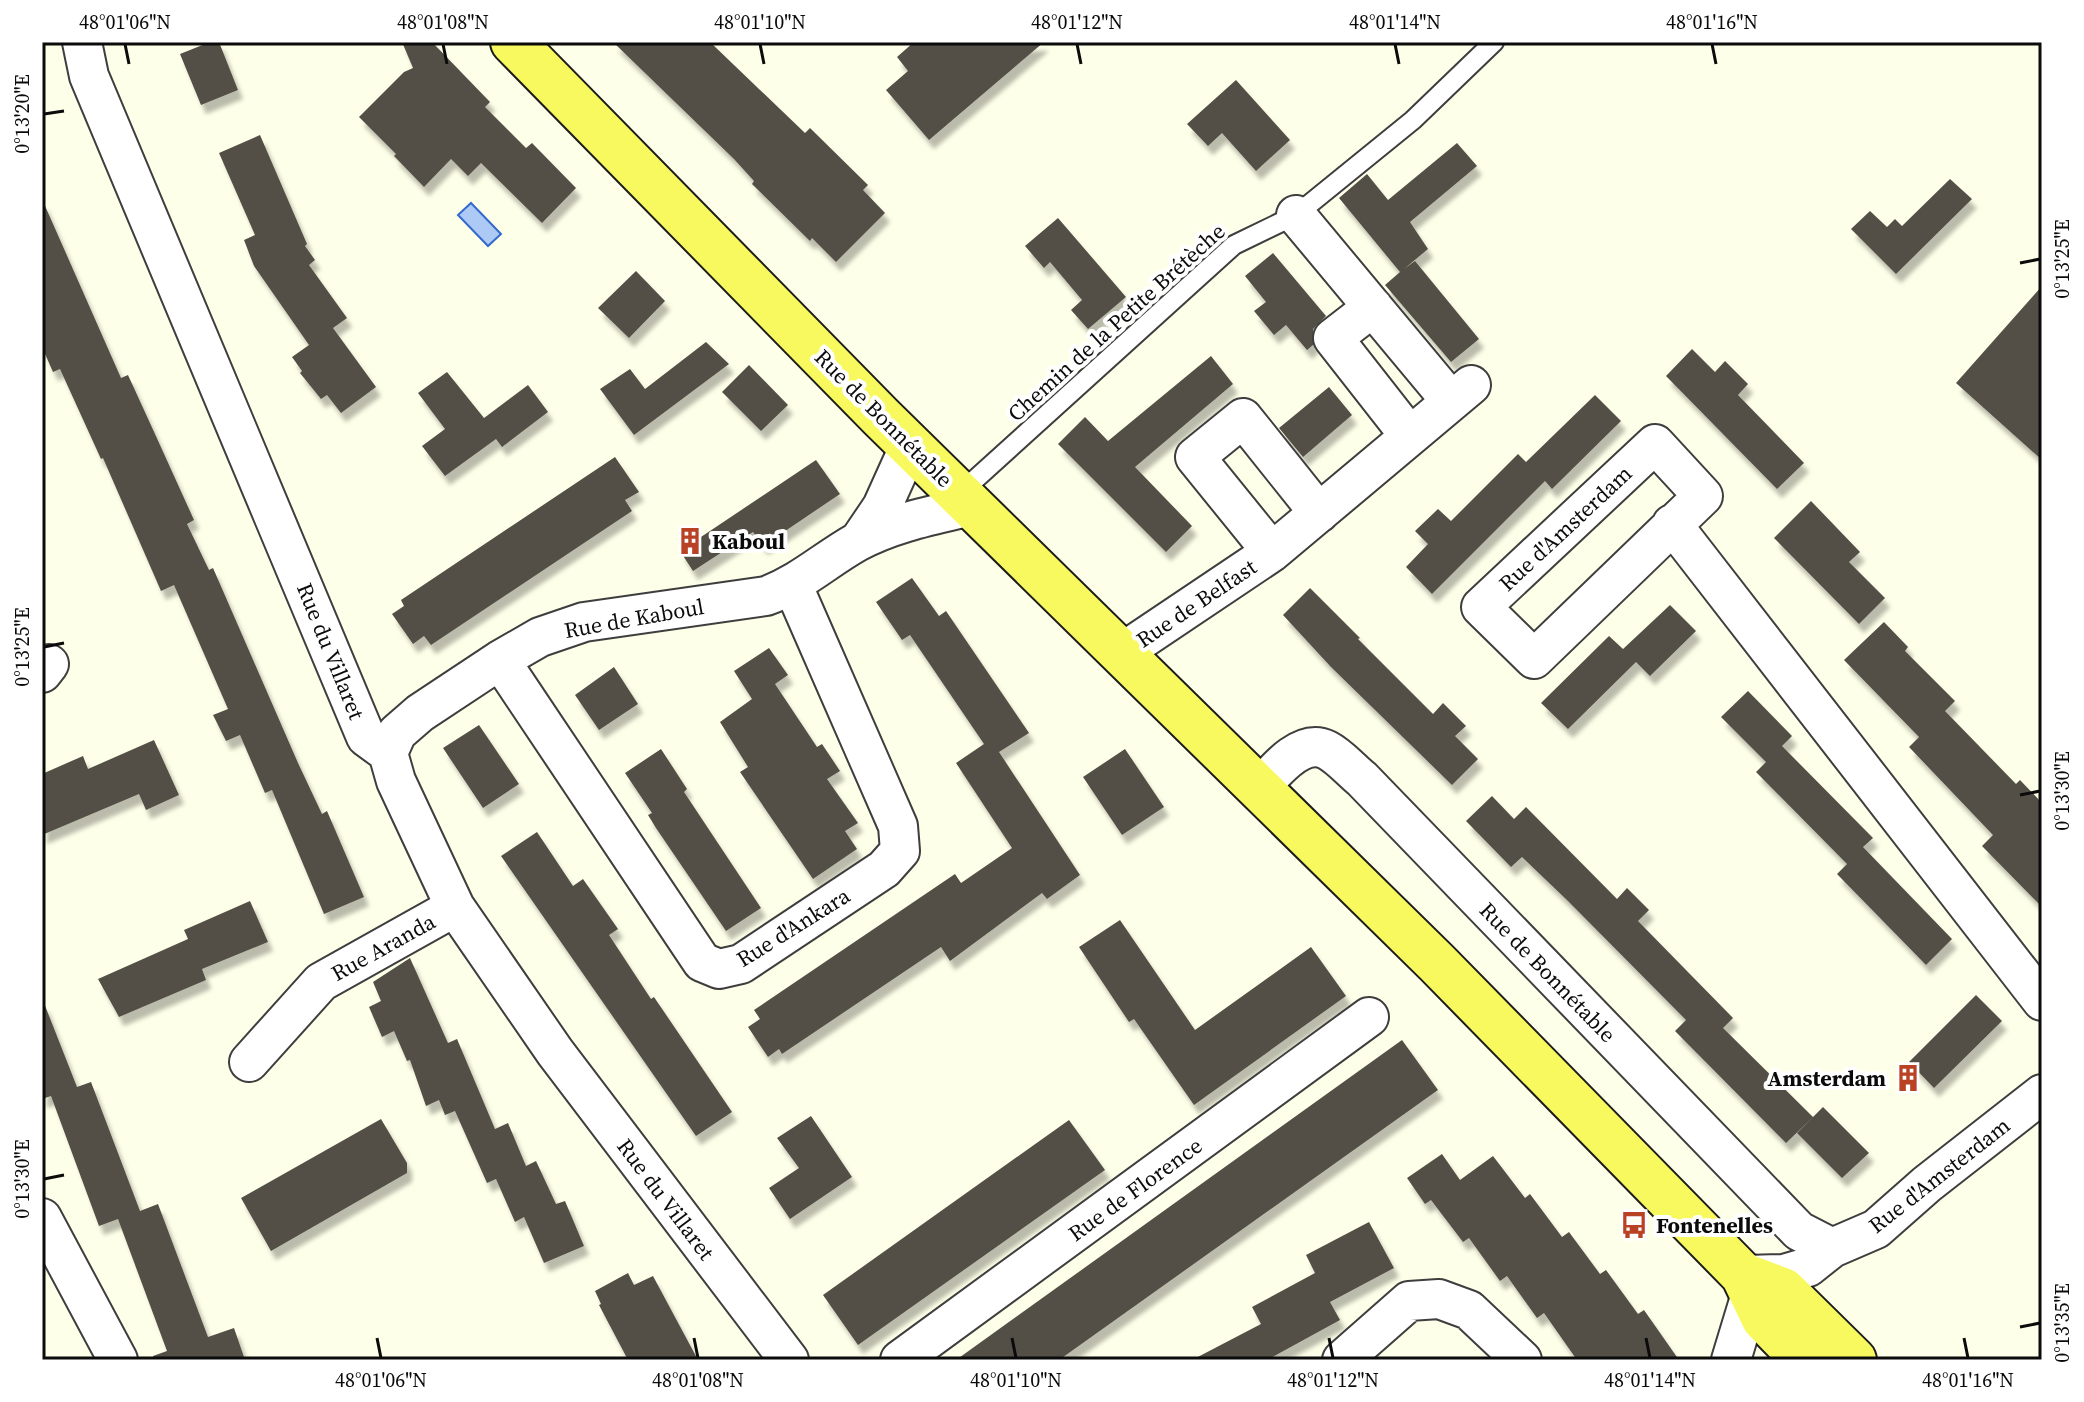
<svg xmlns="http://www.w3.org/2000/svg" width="2084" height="1402" viewBox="0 0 2084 1402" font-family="'Source Serif 4',serif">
	<defs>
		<filter id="shadow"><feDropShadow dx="5" dy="9" stdDeviation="2" flood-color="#0004"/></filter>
	</defs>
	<rect width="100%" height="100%" fill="#feffe8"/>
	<!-- water -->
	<path fill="#adc9f6" stroke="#346acd" stroke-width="2" d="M471,203L501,234L488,246L458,215Z"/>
	<!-- building -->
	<path fill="#534f47" filter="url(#shadow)" d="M210,42H219L238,90L201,105L180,54Z
		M402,42H432L490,102L485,107L526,148L532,143L576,188L542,223L481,163L468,176L451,159L424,187L394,156L396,154L359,117L404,72L413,68Z
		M613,42H710L805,133L810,128L868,185L863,190L885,213L836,262L812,238L810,241L752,184L754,181L734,159Z
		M914,42H1044L929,140L886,90L908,71L897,57Z
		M1236,80L1290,140L1256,171L1222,133L1208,146L1187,124Z
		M260,135L307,244L305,246L315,260L309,265L347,318L333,328L376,387L341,413L327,395L321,399L300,373L302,371L292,357L309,345L254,266L244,240L255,235L219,153Z
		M1457,143L1477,166L1410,222L1428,249L1404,269L1415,261L1479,339L1451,362L1385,285L1400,272L1339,198L1367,174L1388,200Z
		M1950,179L1972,199L1896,274L1851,229L1870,211L1887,227L1895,219L1902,226Z
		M42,199L121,378L128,375L155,434L194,520L187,524L209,570L213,568L298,763L322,814L327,811L364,897L324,914L272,790L265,793L240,735L226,741L213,715L228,709L174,585L161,591L103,458L101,459L60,369L53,372L42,347Z
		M1058,218L1126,297L1088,329L1071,310L1082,300L1050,262L1044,268L1025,246Z
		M1273,253L1326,316L1313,329V345L1307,350L1286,325L1274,335L1254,311L1266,302L1245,276Z
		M636,271L665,301L629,338L598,308Z
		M2042,286V460L1956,383Z
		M706,342L729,364L634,435L600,389L630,369L645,389Z
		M1692,349L1715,372L1725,361L1748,384L1738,395L1804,463L1777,489L1666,376Z
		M1211,356L1233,384L1135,467L1192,526L1166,552L1058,444L1085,417L1108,441Z
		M749,365L788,405L761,431L722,392Z
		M447,372L484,418L528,385L548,412L502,447L496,439L445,476L422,446L445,429L418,393Z
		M1329,387L1352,415L1303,457L1279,428Z
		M1595,395L1621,421L1552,489L1545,481L1432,594L1406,567L1428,544L1415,531L1438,509L1451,521L1518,454L1526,462Z
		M615,457L639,492L625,500L632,511L431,645L424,636L413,644L392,614L404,606L401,600Z
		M816,460L840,494L763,546L753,532L693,571L680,551Z
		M1811,501L1860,552L1849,562L1885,598L1859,624L1774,538Z
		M912,578L939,616L946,611L1029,733L999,752L1080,875L1047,899L1042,893L950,961L941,947L782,1054L779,1049L768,1057L748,1027L760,1019L754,1010L955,874L961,883L1012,848L956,763L984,744L910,635L902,640L876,602Z
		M1310,588L1360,638L1358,639L1433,714L1443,703L1466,726L1455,736L1478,759L1452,785L1331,667L1283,615Z
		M1670,605L1696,631L1650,676L1636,662L1568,729L1541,703L1609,636L1623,649Z
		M1884,622L1908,647L1905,651L1955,701L1945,711L2016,784L2020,780L2042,803V907L1982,846L1993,835L1909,747L1919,737L1844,660Z
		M769,648L788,675L775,684L817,747L822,744L840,771L827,779L858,823L845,831L857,849L813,879L740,772L748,767L720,722L752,699L734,671Z
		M614,667L638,704L599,730L575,695Z
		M1748,691L1792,736L1782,746L1873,838L1863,847L1952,939L1926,965L1837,874L1852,859L1847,864L1756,772L1766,762L1721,717Z
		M479,725L519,784L483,808L443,748Z
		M154,740L179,795L146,810L139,794L42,835V774L83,756L88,769Z
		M661,749L687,789L684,792L761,908L726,931L656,828L648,815L652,813L625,773Z
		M1125,749L1164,807L1122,835L1083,777Z
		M1492,796L1514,819L1526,807L1617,899L1627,888L1649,910L1638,921L1733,1018L1723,1028L1813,1117L1786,1143L1675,1031L1686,1020L1568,901L1522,857L1511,867L1466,821Z
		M537,832L573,886L583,879L618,929L609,935L651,999L654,997L732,1112L696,1136L501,856Z
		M250,901L268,942L202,969L206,980L119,1017L98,979L188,939L184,930Z
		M1120,920L1195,1030L1311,947L1346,996L1194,1105L1134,1019L1129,1022L1079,947Z
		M410,958L448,1043L457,1039L495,1129L508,1123L526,1166L536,1161L556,1204L565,1201L584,1246L544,1263L524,1217L515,1222L496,1179L487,1183L455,1111L445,1115L439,1100L426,1106L410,1060L407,1061L394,1031L382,1037L369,1007L381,1001L373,982Z
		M1976,995L2002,1021L1934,1088L1909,1062Z
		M42,1003H44L77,1087L91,1082L140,1211L158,1204L208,1337L234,1328L245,1360H154L153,1356L167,1351L118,1219L99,1226L51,1096L42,1099Z
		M1402,1040L1438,1090L1059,1360H956Z
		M1823,1107L1869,1153L1842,1178L1797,1133Z
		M811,1116L852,1177L790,1219L769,1188L799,1168L777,1138Z
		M381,1119L407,1163V1173L271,1251L241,1198Z
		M1069,1120L1105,1170L858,1345L823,1295Z
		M1442,1154L1460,1180L1493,1156L1525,1198L1530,1194L1562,1237L1569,1232L1600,1274L1606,1270L1638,1314L1644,1310L1679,1360H1577L1544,1313L1537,1318L1507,1276L1500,1281L1469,1238L1463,1242L1431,1200L1425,1204L1407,1178Z
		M1369,1222L1394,1268L1330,1302L1340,1320L1267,1360H1192L1261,1324L1252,1307L1315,1273L1306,1255Z
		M628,1273L634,1285L653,1276L698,1360H628L599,1305L601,1304L595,1291Z"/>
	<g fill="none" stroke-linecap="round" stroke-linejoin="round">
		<!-- lane casing -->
		<g stroke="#3e3e3e" stroke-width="22">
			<path id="lane" d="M959,494L1234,245L1296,215L1413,120L1494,42"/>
		</g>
		<!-- street casing -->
		<g stroke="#3e3e3e" stroke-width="42">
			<path id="street" d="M82,42L89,76L366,737L388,753L396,781L455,907L555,1052L789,1360
				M1296,215L1451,401
				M1373,307L1333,338L1409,435
				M1655,444L1703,496L1534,659L1481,607Z
				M1672,524L2042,1001
				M859,541L882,507L910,445
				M1272,552L1195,457L1243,418L1319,513
				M1120,654L1272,552L1471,385
				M500,660L702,962L719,969L741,964L884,869L900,851L898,826L793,586
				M42,673L49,664
				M388,753L397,733L420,713L500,660L540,637L584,622L766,596C801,583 825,560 857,542C892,523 933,515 971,506
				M1259,789C1274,772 1301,737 1327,750C1339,756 1351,770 1362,779L1799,1231L1832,1248
				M249,1062L321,982L455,907
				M42,1218L118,1360
				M1744,1275L1784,1274L1808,1267L1832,1248L1876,1229L1927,1184L2042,1094
				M900,1360L1369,1017
				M1342,1360L1409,1301L1439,1299L1469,1310L1522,1360
				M1731,1360L1751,1294"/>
		</g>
		<!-- primary casing -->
		<g stroke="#1c1c1c" stroke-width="48">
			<path id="primary" d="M513,42L881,417L1437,963L1743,1275L1764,1319L1804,1360
				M1743,1275L1783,1290L1854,1360"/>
		</g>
		<!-- lane -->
		<use href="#lane" stroke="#fff" stroke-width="18"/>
		<!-- street -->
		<use href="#street" stroke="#fff" stroke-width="38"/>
		<!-- primary -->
		<use href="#primary" stroke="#f8f95e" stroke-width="44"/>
	</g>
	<!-- ticks -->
	<path fill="none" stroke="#0b0b0b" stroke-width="3" d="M125,44L129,64M443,44L447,64M760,44L764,64M1077,44L1081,64M1395,44L1399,64M1712,44L1716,64M44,114L64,111M2020,263L2040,259M44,647L64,643M2020,795L2040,791M44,1179L64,1175M2020,1327L2040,1323M377,1338L381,1358M694,1338L698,1358M1012,1338L1016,1358M1329,1338L1333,1358M1646,1338L1650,1358M1964,1338L1968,1358"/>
	<!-- icons -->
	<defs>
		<g id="building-bare" transform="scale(2.16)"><path d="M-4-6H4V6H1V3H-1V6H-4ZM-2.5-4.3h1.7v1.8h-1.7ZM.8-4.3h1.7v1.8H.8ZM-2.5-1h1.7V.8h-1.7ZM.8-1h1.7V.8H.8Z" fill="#b94224" stroke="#fff" stroke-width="2.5" paint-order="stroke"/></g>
		<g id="bus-bare" transform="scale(2.16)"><path d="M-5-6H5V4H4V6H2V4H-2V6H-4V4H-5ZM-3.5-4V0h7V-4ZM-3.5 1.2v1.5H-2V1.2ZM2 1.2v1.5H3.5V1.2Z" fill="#b94224" stroke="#fff" stroke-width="2.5" paint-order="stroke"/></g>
	</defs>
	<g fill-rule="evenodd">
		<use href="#building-bare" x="690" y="541"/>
		<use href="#building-bare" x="1908" y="1078"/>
		<use href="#bus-bare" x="1634" y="1225"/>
	</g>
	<g text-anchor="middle" stroke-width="8" stroke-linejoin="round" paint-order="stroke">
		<!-- street labels -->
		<g font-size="22" fill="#0b0b0b" stroke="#fff">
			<text transform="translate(1116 322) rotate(-42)" y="8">Chemin de la Petite Brétèche</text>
			<text transform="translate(884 418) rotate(45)" y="8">Rue de Bonnétable</text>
			<text transform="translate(1565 528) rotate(-43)" y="8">Rue d'Amsterdam</text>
			<text transform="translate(1196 603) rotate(-34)" y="8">Rue de Belfast</text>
			<text transform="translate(634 618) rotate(-10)" y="8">Rue de Kaboul</text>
			<text transform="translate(331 651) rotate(68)" y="8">Rue du Villaret</text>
			<text transform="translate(793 927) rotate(-32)" y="8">Rue d'Ankara</text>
			<text transform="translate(383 947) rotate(-29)" y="8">Rue Aranda</text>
			<text transform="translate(1548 972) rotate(46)" y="8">Rue de Bonnétable</text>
			<text transform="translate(1939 1175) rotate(-38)" y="8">Rue d'Amsterdam</text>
			<text transform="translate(1135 1189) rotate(-36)" y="8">Rue de Florence</text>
			<text transform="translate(666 1199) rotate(53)" y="8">Rue du Villaret</text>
		</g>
		<!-- poi labels -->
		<g font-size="22" font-weight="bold" fill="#0b0b0b" stroke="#fff" text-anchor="start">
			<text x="712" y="549">Kaboul</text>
			<text x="1886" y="1086" text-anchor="end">Amsterdam</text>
			<text x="1656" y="1233">Fontenelles</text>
		</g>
	</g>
	<!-- border -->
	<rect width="2084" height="1402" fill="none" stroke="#ffffff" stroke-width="88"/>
	<rect x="44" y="44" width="1996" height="1314" fill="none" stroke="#0b0b0b" stroke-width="3"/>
	<g font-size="20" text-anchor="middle" fill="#0b0b0b">
		<text x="125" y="29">48°01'06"N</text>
		<text x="443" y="29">48°01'08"N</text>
		<text x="760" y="29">48°01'10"N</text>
		<text x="1077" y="29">48°01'12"N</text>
		<text x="1395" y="29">48°01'14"N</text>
		<text x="1712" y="29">48°01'16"N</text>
		<text transform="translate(22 114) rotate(-90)" y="7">0°13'20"E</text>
		<text transform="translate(2062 259) rotate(-90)" y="7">0°13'25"E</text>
		<text transform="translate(22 647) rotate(-90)" y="7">0°13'25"E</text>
		<text transform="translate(2062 791) rotate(-90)" y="7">0°13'30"E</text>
		<text transform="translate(22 1179) rotate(-90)" y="7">0°13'30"E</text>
		<text transform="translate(2062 1323) rotate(-90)" y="7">0°13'35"E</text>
		<text x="381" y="1387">48°01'06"N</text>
		<text x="698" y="1387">48°01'08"N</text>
		<text x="1016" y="1387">48°01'10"N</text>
		<text x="1333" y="1387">48°01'12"N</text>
		<text x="1650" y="1387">48°01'14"N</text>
		<text x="1968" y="1387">48°01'16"N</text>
	</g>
</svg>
